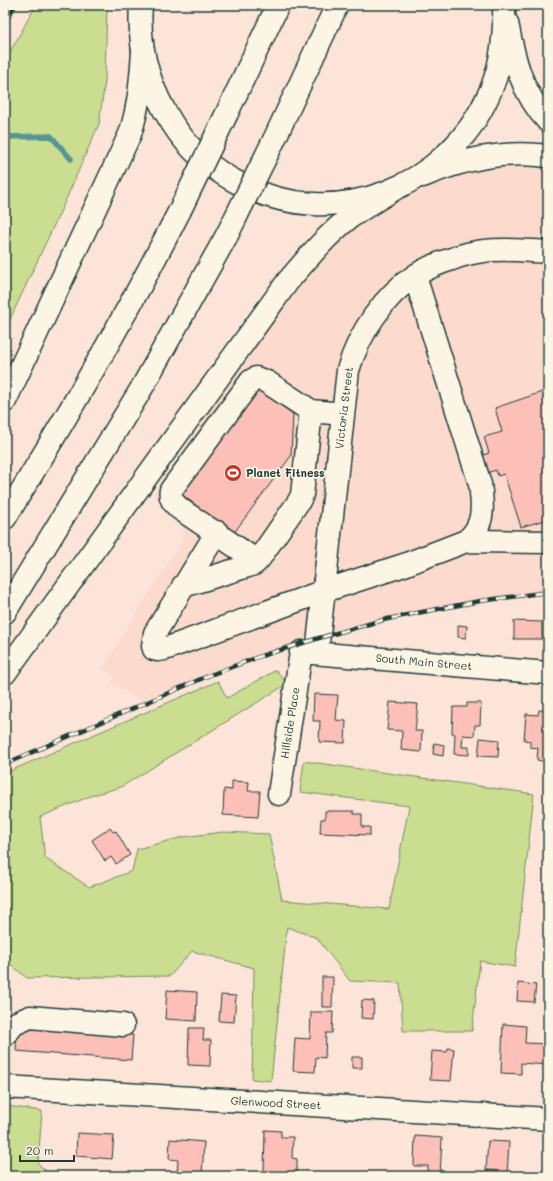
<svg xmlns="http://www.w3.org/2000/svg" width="553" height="1181" viewBox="0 0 553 1181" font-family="Mali,sans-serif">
	<rect width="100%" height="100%" fill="#fce5d8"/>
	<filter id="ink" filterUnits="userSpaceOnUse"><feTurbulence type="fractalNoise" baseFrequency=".025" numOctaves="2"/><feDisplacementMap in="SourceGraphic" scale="8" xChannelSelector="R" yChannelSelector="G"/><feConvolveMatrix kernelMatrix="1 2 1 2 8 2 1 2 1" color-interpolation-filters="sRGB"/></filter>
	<g filter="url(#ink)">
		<!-- built -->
		<path fill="#fcdace" d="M495,163L548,166V592L510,596L451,606L383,620L336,633L277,651L211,675L146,704L111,683L115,677L102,669L183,539L182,525L178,514L153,495L294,284L334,241L379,211L444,179Z"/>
		<!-- green -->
		<path fill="#cadd91" stroke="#748d62" d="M36,5H107L105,81L99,124L63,206L5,330V61Z
			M276,670L287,684L121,787L93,795L40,817L45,858L89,887L132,871L137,849L183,837L223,832L269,834L282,900L389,909L409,806L300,792L304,761L534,794L515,967L480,961L472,1031H403L400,983L350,981L317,938L287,927L271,1081L252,1079L254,968L192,951L170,976L27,978L5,960V773L218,681L227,698Z
			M7,1106L42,1111L38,1163L50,1176H5V1126Z"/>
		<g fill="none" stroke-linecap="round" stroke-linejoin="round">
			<!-- stream -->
			<path stroke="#589595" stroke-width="5.5" d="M5,137L51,136L71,159"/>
		</g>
		<!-- building -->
		<path fill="#fcc0b8" stroke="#1f3d34" d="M252,385L293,414L291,456L233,534L176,490Z
			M548,390V519L521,527L504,474L498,476L496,470L483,474L477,457L489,453L484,437L502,432L495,408Z
			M514,621L542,622V639H514Z
			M458,625L467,626L466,638L458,637Z
			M314,694L338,695L336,720L346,721L345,743L319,742L320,721H313Z
			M390,702L418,704L415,731H422L421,752L401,750L402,731L387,730Z
			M467,703H481L480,725H475L474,736L463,735L462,747H469V755L454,754L455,734L452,733L453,707H467Z
			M539,710L548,711V762L537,760L538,748L530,747V741L524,740L526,714L538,715Z
			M480,738L499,740L498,757L478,756Z
			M434,743L444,745L443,756L433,754Z
			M232,781L249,782L248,791H260L258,817L223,815L224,789L232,790Z
			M325,811H354V814H362V827H370V835L320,833L321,819H325Z
			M110,828L113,832L116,831L130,855L116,864L111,857L105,861L92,840Z
			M322,977H333L332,1007H322Z
			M518,983L536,985L534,1002L517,1001Z
			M167,990L197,992L196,1021L165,1019Z
			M221,995L236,996L234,1022L219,1021Z
			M362,1000L374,1001L373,1019L361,1018Z
			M311,1012H333L332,1033H326L325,1058L316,1057L315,1072L293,1071L295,1038L310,1039Z
			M503,1024L526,1026L525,1043L548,1044V1065L521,1063V1074L501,1073Z
			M17,1026L133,1035L131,1060L16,1051Z
			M189,1028H204L203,1040H211L210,1066L188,1065Z
			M448,1048L454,1049L451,1081L430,1080L432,1051L447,1052Z
			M352,1057H362V1068H352Z
			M265,1130L281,1131V1137H293L292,1158L297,1159V1174L264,1173Z
			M77,1133L114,1135L112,1159L76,1156Z
			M415,1136L442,1138L440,1176H427L428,1166H414Z
			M170,1139L204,1142L202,1176H177L178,1160L169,1159Z
			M488,1141L509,1142L507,1176H498V1171L486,1170Z"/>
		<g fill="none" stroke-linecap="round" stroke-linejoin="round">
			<!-- minor casing -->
			<g stroke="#1f3d34" stroke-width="25">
				<path id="minor" d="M507,23C514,59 522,94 548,121
					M423,176C463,159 505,150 548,156
					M217,532L155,633L153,646L154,649L158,650L165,649L324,591L404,565L466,541C485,526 483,506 480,484L415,276
					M466,541L548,542
					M257,561L180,509C174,503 169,499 171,490L251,381L256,378L267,382L311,411L343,414
					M183,586L248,566L254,564L259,559L299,501L302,495L311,411
					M317,653L348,370C359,334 383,296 416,275C427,268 439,263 452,259C462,255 473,252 484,251C505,248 527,251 548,252
					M279,794L301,652L548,673
					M5,1035L14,1024L30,1017L123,1025
					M5,1087L548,1119"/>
			</g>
			<!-- major casing -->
			<g stroke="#1f3d34" stroke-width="25">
				<path id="major" d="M141,5C138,47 149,88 172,123C189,150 214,171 242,185C335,232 447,189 489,94C502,66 505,36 504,5"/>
			</g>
			<!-- highway casing -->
			<g stroke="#1f3d34" stroke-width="25">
				<path id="highway" d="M227,113L278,5
					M274,140L337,5
					M5,401L130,134C139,107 141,80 143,52
					M5,518C67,417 127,315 180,210
					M5,612L140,391L227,235
					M5,673L288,281C307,259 325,237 349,218C363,208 378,199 393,190"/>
			</g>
			<!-- minor -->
			<use href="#minor" stroke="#fcf5e5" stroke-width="22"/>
			<!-- major -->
			<use href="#major" stroke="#fcf5e5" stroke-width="22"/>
			<!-- highway -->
			<use href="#highway" stroke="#fcf5e5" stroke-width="22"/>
			<!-- rail casing -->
			<g stroke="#1f3d34" stroke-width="4.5">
				<path id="rail" d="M5,22L15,5
					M5,764L210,675L261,656L319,638L383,620L417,613L480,601L548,592"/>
			</g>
			<!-- rail -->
			<use href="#rail" stroke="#fcf5e5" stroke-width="3" stroke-dasharray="9" stroke-linecap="butt"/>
			<!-- highway-bridge casing -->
			<g stroke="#1f3d34" stroke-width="25" stroke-linecap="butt">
				<path id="highway-bridge" d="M180,210L227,113
					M227,235L274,140"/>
			</g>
			<!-- highway-bridge -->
			<use href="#highway-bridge" stroke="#fcf5e5" stroke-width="22"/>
		</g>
	</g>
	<!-- icons -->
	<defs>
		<g id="stadium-disc" transform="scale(0.9)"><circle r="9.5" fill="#c8321e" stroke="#fcf5e5"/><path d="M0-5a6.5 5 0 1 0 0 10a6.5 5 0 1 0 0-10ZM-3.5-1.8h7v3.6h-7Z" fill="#fff"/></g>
	</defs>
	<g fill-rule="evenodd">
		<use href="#stadium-disc" x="233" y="473"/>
	</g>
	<g text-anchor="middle" stroke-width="3.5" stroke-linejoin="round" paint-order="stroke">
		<!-- street labels -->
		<g font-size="11" fill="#1f3d34" stroke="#fcf5e5">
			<text transform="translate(344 408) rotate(-83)" y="4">Victoria Street</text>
			<text transform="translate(424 662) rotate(5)" y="4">South Main Street</text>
			<text transform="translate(290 723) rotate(-81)" y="4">Hillside Place</text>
			<text transform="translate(276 1103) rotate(3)" y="4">Glenwood Street</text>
		</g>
		<!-- poi labels -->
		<g font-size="11" font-weight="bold" fill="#1f3d34" stroke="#fcf5e5" text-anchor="start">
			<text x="246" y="477">Planet Fitness</text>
		</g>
	</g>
	<!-- margin -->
	<rect width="553" height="1181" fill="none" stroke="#fcf5e5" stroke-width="20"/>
	<rect x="10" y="10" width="533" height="1161" fill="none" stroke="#1f3d34" stroke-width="1.5" filter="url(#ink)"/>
	<!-- scale -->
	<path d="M20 1155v6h54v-6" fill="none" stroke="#1f3d34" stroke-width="2"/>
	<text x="26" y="1155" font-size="12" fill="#1f3d34" stroke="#fcf5e5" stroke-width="3" paint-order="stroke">20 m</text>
</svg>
